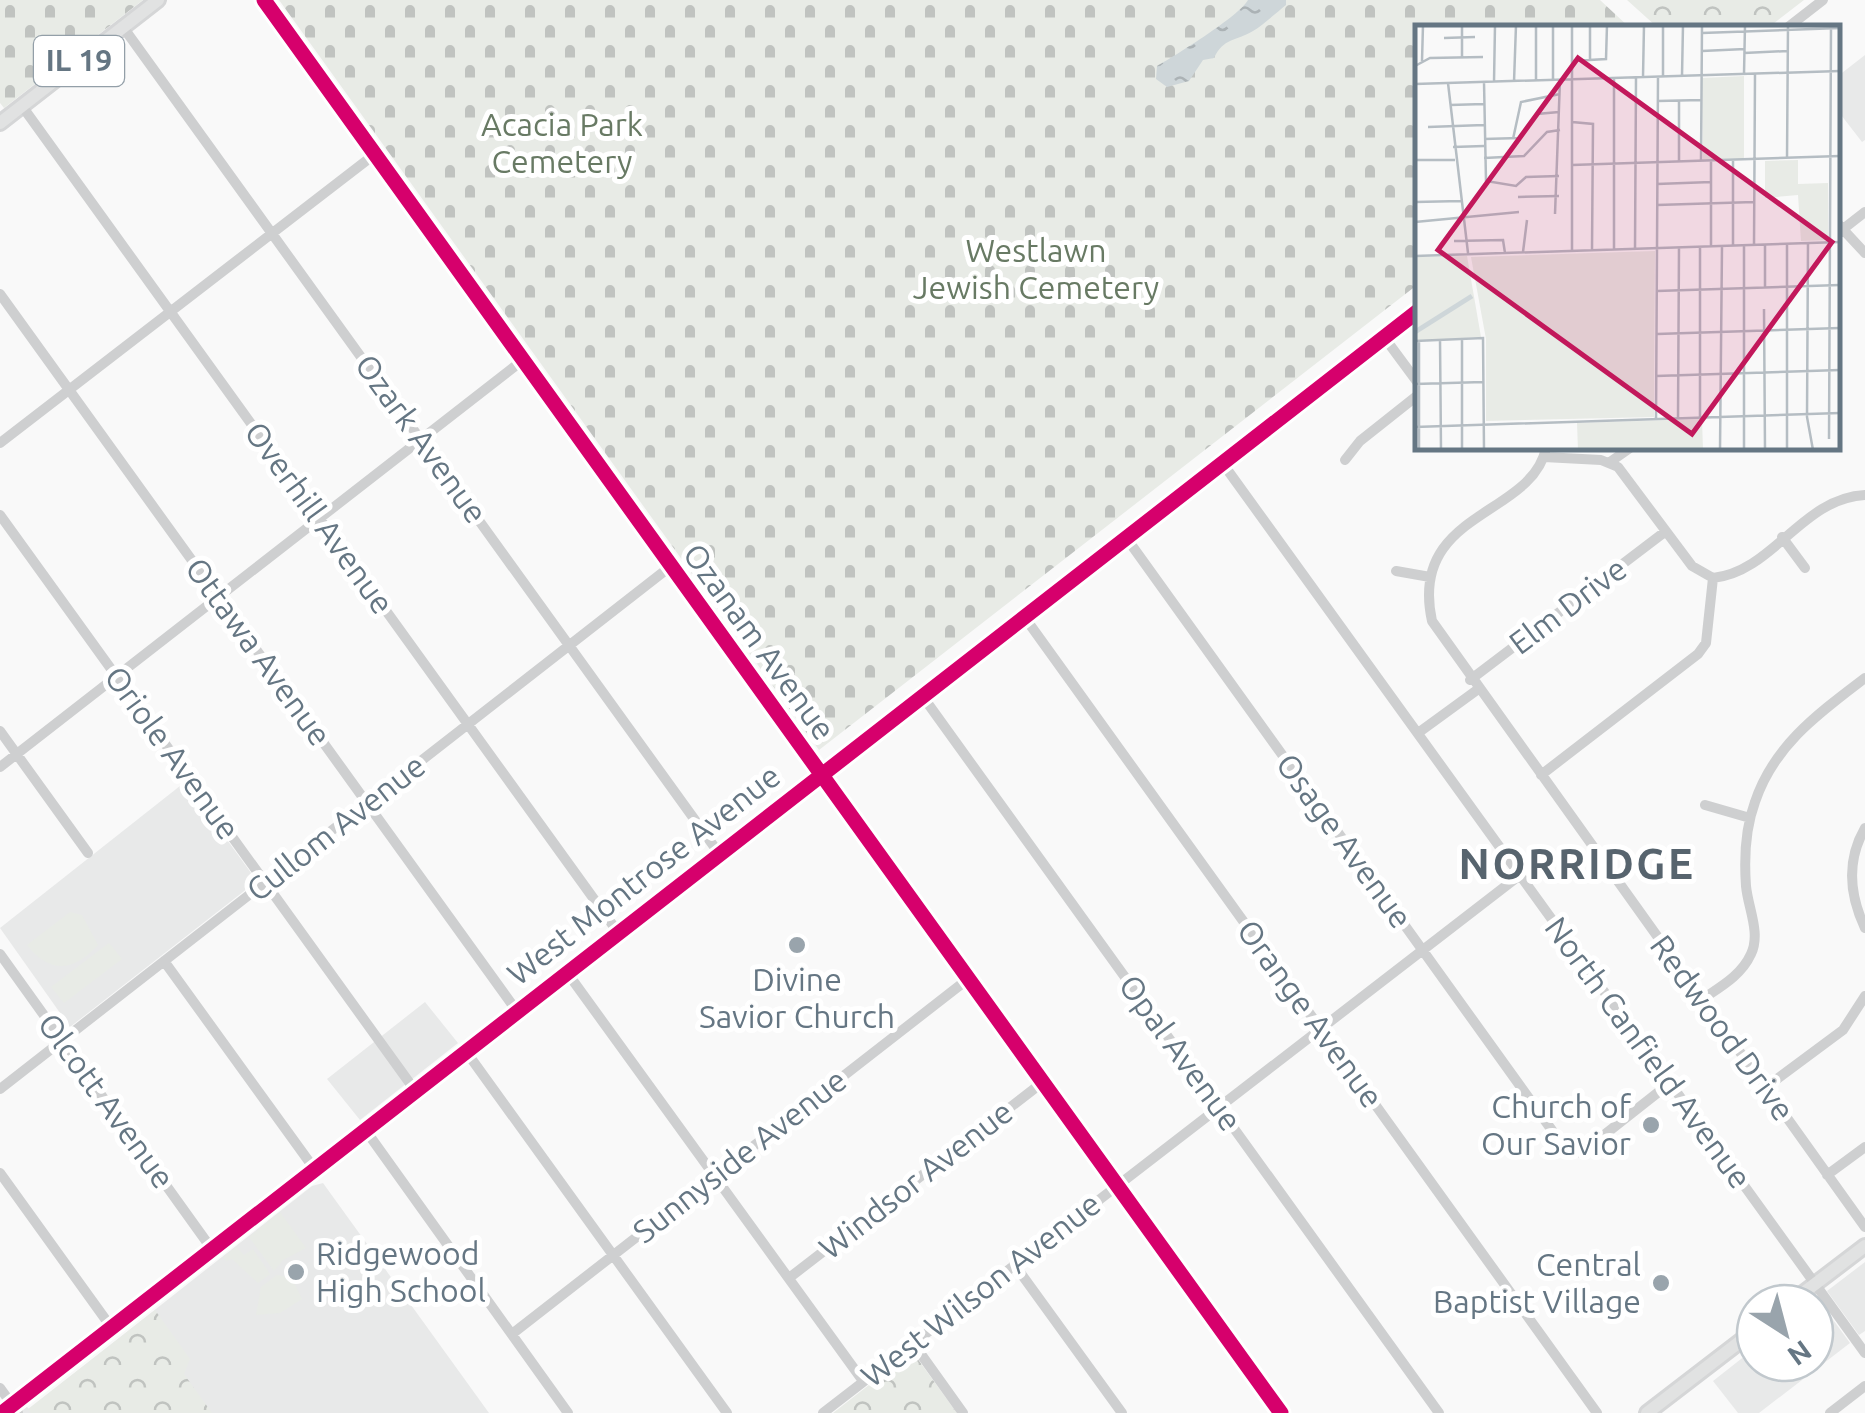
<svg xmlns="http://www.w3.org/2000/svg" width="1865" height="1413" viewBox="0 0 1865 1413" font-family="Ubuntu,sans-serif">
	<defs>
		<pattern id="forest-crowns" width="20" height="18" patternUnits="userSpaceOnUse" patternTransform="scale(2.5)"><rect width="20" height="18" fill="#e8ebe6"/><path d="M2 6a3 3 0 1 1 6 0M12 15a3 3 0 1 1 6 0" fill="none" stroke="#c0c3c0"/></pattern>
		<pattern id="cemetery-stones" width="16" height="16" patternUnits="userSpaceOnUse" patternTransform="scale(2.5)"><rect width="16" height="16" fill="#e8ebe6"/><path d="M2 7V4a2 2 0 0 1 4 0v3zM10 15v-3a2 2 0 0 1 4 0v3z" fill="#c0c3c0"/></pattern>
		<pattern id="water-ripples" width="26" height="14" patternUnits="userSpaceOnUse" patternTransform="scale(2.5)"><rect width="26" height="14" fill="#ced6d9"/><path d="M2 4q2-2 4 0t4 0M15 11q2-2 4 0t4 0" fill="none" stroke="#abb2b5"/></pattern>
	</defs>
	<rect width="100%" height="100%" fill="#f9f9f9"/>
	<!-- built -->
	<path fill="#e8e9e9" d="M1865,55V140L1862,142L1838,111V76Z
		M185,782L257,881L70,1027L0,928Z
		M425,1002L458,1043L360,1120L327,1079Z
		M323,1183L489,1413H15L25,1405L29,1409L312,1186Z
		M1865,1262V1331L1859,1335L1827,1291Z
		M1815,1304L1823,1306L1850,1343L1759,1413H1738L1713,1381L1755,1348V1363H1815Z"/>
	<!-- grass -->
	<path fill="#e8ebe6" d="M70,912L82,915L98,945C73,972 50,974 27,945Z
		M109,943L122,959L64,1003L51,987Z
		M280,1212L306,1248L283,1260L274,1271L249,1237Z
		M236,1247L244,1255L253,1249L270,1274L258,1283L232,1259L226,1261L223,1257Z
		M277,1275L292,1278L302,1299L280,1313L256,1315L261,1287Z"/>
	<!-- forest -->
	<path fill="url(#forest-crowns)" d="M1627,0H1804L1769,27H1657Z
		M155,1310L190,1359L184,1374L212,1413H31L28,1409Z
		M906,1356L917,1358L957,1413H833Z"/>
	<!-- cemetery -->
	<path fill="url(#cemetery-stones)" d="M0,0H143L4,108L0,103Z
		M279,0H1600L1629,27L1418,28L1417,285L819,750Z"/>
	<!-- water -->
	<path fill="url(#water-ripples)" d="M1248,0H1286V5C1276,13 1263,25 1253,31C1236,41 1223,38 1214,58L1203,60L1189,81L1167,87L1156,79L1157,66C1178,54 1239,16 1248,0Z"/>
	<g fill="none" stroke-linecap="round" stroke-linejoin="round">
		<!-- major casing -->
		<g stroke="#d5d6d7" stroke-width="18">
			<path id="major" d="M0,123L158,0
				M1790,1303L1865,1246
				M1647,1413L1755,1330"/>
		</g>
		<!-- minor -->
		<path stroke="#cecfd0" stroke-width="10" d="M264,0L1281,1413
			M123,27L718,852
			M1787,28L1823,0
			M22,106L617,931
			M1838,224L1865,253
			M1838,233L1865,212
			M0,294L516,1010
			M1384,337L1418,383
			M0,443L375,154
			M1546,448C1532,517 1408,511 1432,621L1865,1227
			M1544,457L1601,460L1618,467L1692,566L1713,578
			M1345,460L1360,441L1418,395
			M1221,461L1865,1353
			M1610,462L1630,448
			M0,515L414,1089
			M1125,536L1564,1147L1573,1154L1585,1150L1670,1083
			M1782,537L1805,568
			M1396,571L1430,577
			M1713,578C1773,572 1802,498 1865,495
			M1023,615L1597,1413
			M1470,680L1666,531
			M921,694L1439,1413
			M0,731L88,853
			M1418,733L1477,690
			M0,767L523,360
			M1541,775L1698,654L1706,643L1713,578
			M1705,805L1750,818
			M1865,828C1846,861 1849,894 1865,928
			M0,954L211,1248
			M164,961L313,1167
			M566,971L863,1381
			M1701,1000C1720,987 1741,976 1751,954C1761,933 1748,908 1746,886C1744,858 1745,829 1755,802C1774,745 1819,713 1865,678
			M465,1050L727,1413
			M1765,1088L1843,1030L1865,996
			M0,1089L671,566
			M364,1128L568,1413
			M0,1173L111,1327
			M1827,1175L1865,1147
			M1014,1264L1122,1413
			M789,1278L1043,1082
			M512,1334L968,979
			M913,1343L963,1413
			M0,1388L18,1413
			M2,1413L1418,311
			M823,1413L1520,875
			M1830,1413L1865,1386"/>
		<!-- major -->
		<use href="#major" stroke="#e1e2e2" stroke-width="12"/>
		<!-- cycleway casing -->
		<g stroke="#fff" stroke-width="21">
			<path id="cycleway" d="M264,0L1281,1413
				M2,1413L1418,311"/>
		</g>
		<!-- cycleway -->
		<use href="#cycleway" stroke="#d6006c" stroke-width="15"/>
	</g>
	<!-- markers -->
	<g fill="#99a4ac" stroke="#fff" stroke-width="4">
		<circle cx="797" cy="945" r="10"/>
		<circle cx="1651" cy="1125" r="10"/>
		<circle cx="296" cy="1272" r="10"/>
		<circle cx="1661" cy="1283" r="10"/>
	</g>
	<g text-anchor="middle" stroke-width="10" stroke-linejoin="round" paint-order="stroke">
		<!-- shield labels -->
		<rect fill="#fff" stroke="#939fa8" stroke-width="2.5" x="34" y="36" width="90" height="50" rx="8"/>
		<g font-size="30" font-weight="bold" fill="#657683">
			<text x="79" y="71">IL 19</text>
		</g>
		<!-- park labels -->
		<g font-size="32" fill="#687a64" stroke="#fff">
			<text x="562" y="136">Acacia Park<tspan x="562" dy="37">Cemetery</tspan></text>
			<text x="1036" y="262">Westlawn<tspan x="1036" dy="37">Jewish Cemetery</tspan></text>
		</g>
		<!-- street labels -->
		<g font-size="32" fill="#657683" stroke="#fff">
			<text transform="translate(421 439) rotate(54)" y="11">Ozark Avenue</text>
			<text transform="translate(319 518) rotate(54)" y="11">Overhill Avenue</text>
			<text transform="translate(1568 606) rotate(-37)" y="11">Elm Drive</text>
			<text transform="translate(759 642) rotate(54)" y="11">Ozanam Avenue</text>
			<text transform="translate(258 652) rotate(54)" y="11">Ottawa Avenue</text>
			<text transform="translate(172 753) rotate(54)" y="11">Oriole Avenue</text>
			<text transform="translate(336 828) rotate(-38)" y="11">Cullom Avenue</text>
			<text transform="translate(1344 841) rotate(54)" y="11">Osage Avenue</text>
			<text transform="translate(644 875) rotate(-38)" y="11">West Montrose Avenue</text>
			<text transform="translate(1310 1014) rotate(54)" y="11">Orange Avenue</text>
			<text transform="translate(1722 1028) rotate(54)" y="11">Redwood Drive</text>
			<text transform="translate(1180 1053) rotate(54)" y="11">Opal Avenue</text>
			<text transform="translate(1648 1053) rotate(54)" y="11">North Canfield Avenue</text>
			<text transform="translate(106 1101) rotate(54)" y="11">Olcott Avenue</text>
			<text transform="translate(740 1156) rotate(-38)" y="11">Sunnyside Avenue</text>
			<text transform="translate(916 1180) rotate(-38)" y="11">Windsor Avenue</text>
			<text transform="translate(981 1290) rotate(-38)" y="11">West Wilson Avenue</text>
		</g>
		<!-- poi labels -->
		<g font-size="32" fill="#657683" stroke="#fff" text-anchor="end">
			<text x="797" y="991" text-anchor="middle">Divine<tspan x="797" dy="37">Savior Church</tspan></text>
			<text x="1631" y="1118">Church of<tspan x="1631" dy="37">Our Savior</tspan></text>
			<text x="316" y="1265" text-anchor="start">Ridgewood<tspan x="316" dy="37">High School</tspan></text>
			<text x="1641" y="1276">Central<tspan x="1641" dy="37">Baptist Village</tspan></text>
		</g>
		<!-- district labels -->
		<g font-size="42" font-weight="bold" letter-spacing="2.5" fill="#57646e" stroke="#fff">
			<text x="1577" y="879">NORRIDGE</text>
		</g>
	</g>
	<!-- overview -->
	<g transform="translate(1415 25)">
		<rect width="425" height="425" fill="#f9f9f9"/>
		<path d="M329,51V134L288,135L287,53ZM383,135V159L413,158V215L386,216L383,170L350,173V136ZM52,231L66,312L0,316V232Z" fill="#e8ebe6"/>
		<path d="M240,226L239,392L71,396V314L56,232ZM287,394L288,425H163L162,398Z" fill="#e8ebe6"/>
		<path fill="none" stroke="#ced6d9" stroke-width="5" d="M0,307L57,271"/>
		<path fill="none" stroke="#b5bdc3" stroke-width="2.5" d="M287,8L425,3M29,13L60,12M287,26L330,24M329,28L373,26M47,33V0M7,36L8,0M157,36L191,34L192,0M175,36V0M0,41L15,33L68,32M329,49L330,0M248,51V0M267,51L268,0M228,52L229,0M138,54V0M121,55V0M69,57L71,156L101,161L111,152L144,151M79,57L80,0M99,57L101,0M33,58L53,228M0,59L425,46M264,75V137M243,76L286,75M35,80L69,79M157,97L178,99L177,225M13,102L69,100M69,114L104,113L122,89L144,87M98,114L106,77L145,69M38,122L69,121M69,133L109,131L132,107L145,105M372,133L373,0M0,135H40M286,136L287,0M157,140L425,131M242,159L296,157M103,172L144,171M0,177L46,176M242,180L339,177M140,189L145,55M0,197L104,187M39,216L88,215L90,228M393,218L392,392L398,425M372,219V425M318,220V135M329,220V425M339,220L340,49M296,221V136M199,224V54M220,224L221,53M157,226V0M108,227L112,195M0,231L425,217M350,262V220M242,266L425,260M349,284L350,425M242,309L425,303M25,314L26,425M47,314V425M0,316L68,313L69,425M4,316V425M241,351L425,345M0,359L68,357M285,393V222M241,394L243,52M263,394L264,222M0,402L425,388M414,414L416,0M305,425L307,221"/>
		<path fill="#c2185b" fill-opacity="0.15" stroke="#c2185b" stroke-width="5" d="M163,33L417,217L277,409L23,225Z"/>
		<rect width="425" height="425" fill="none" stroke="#657683" stroke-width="5"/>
	</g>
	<!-- north arrow -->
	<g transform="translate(1785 1333) rotate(144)"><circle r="48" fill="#ffffff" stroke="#c1c8cd" stroke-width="2.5"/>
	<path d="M0-8L18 38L0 25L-18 38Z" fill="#99a4ac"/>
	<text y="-15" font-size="28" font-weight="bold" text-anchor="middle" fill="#657683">N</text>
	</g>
</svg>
